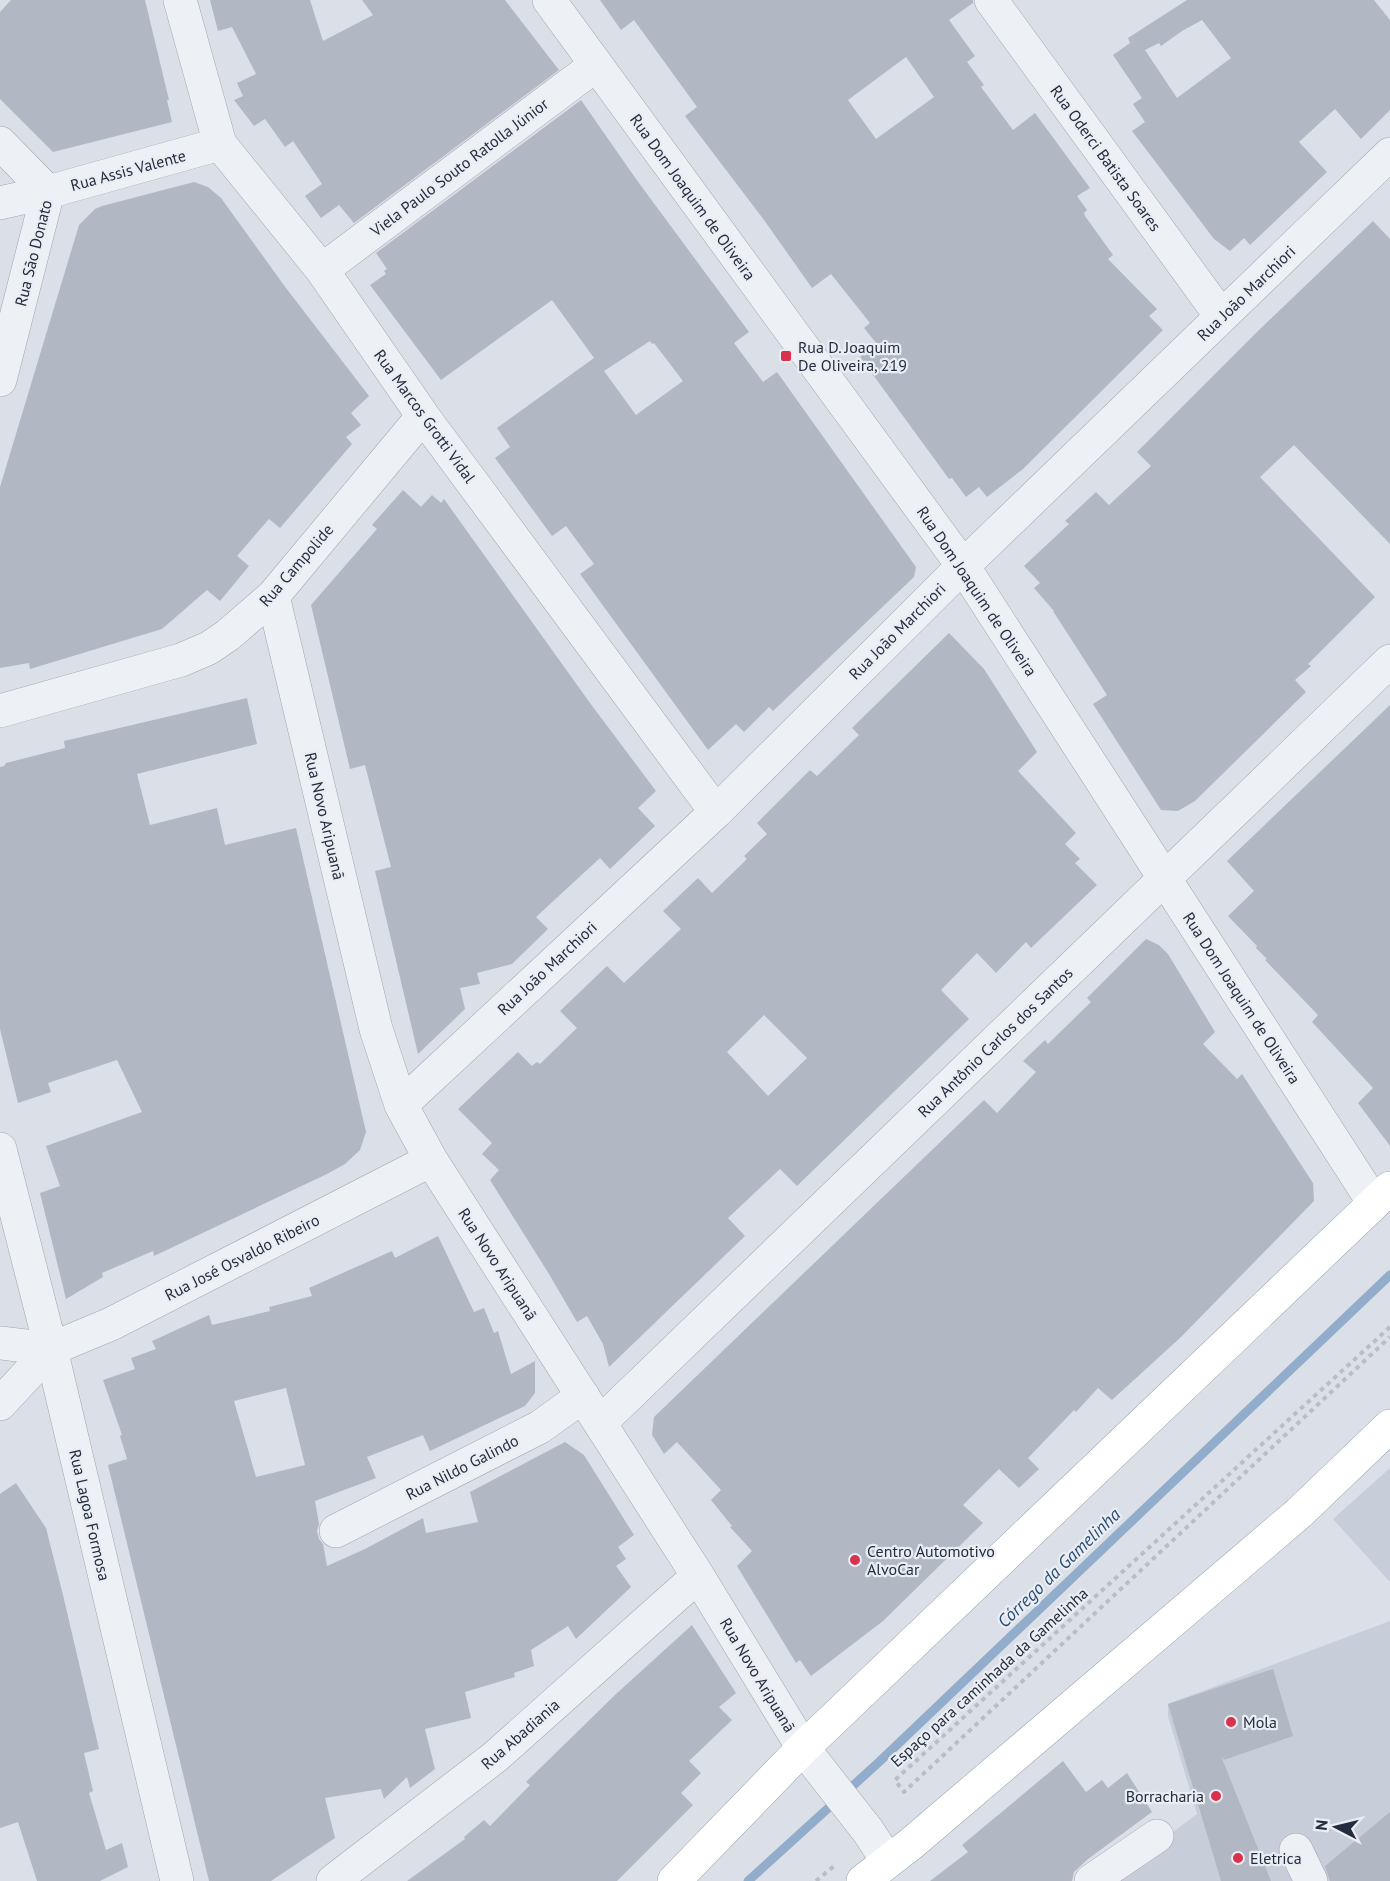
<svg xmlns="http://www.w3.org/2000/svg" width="1390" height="1881" viewBox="0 0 1390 1881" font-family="'PT Sans',sans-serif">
	<rect width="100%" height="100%" fill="#dbdfe7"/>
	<!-- built -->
	<path fill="#c8ced9" d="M1390,1468V1582L1333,1519Z
		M1390,1621V1881H1107L1197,1814L1168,1716V1704Z"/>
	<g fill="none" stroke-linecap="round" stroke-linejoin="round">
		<!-- stream -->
		<path stroke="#92adcb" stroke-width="9" d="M748,1881L879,1762L1390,1275"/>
	</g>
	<!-- building -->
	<path fill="#b1b8c4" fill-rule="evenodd" d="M11,0H145L169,100H167L172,122L53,152L0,99V12Z
		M210,0H310L323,41L373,15L362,0H505L559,70L354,223L339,205L321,218L305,196L322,184L293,141L285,147L265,119L254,126L234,100L243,96L237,83L256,74L232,27L218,31Z
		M600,0H973V3L949,20L975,56L967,62L984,85L981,87L1013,130L1035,113L1090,188L1077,196L1087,210L1084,213L1085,216L1113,255L1108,259L1157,309L1149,316L1163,330L1023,469L987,497L979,487L966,497L952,478L949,479L860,357L877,344L864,328L870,323L831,274L812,288L764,220L685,116L697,107L634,20L621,30ZM906,57L934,97L876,139L848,100Z
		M1187,0H1374L1390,20V110L1361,139L1335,109L1299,142L1327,172L1250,245L1244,238L1230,251L1214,239L1132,131L1145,122L1133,104L1142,98L1113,55L1130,43L1128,38ZM1202,20L1231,58L1177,98L1145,50L1159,43L1161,46L1182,31Z
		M581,100L636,179L749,332L734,343L763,382L777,372L916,567L914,577L773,711L769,707L744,732L736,724L708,750L580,574L594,564L566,526L552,536L495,458L510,447L497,428L594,358L552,300L441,380L370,285L386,274L384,271L387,269L376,253ZM650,341L652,344L654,343L683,381L636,415L604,371Z
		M194,182L208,187L221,198L286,288L369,396L351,413L361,425L346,437L352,444L280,528L269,519L237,556L249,566L220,601L207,590L162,629L30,669L29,663L0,668V487L79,225L95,209L102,206Z
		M1373,221L1390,239V544L1294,445L1260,477L1375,597L1308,664L1311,666L1295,680L1306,692L1195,801L1178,811L1161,810L1093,704L1107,695L1053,611H1054L1034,588L1040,583L1024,566L1069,524L1065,521L1096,492L1109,505L1151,466L1137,452L1259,330Z
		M403,490L421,507L432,495L441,503L444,499L590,703L656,791L638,808L655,826L610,869L600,858L536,917L548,929L512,964L477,973L480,984L460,988L465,1009L418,1054L375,871L391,867L365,765L350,769L311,605L377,529L372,525Z
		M949,633L984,669L1037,752L1018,771L1076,833L1065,844L1080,859L1075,863L1097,885L1031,948L1026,942L996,973L977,953L941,990L969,1019L797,1186L780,1169L728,1218L745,1236L609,1367L603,1344L587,1316L577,1322L549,1274L490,1180L499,1170L482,1154L492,1143L458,1109L518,1052L532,1066L537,1062L540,1064L577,1028L560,1011L607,966L624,983L681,929L663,911L698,878L712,893L747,859L744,856L767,834L757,823L810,770L817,776L859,735L852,728ZM764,1015L807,1058L768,1096L727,1052Z
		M247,698L257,744L137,774L150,825L217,808L225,845L296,828L366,1132L360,1150L345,1164L327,1174L154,1256L153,1251L102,1273L103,1277L66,1299L40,1193L60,1186L46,1146L142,1112L117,1060L48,1083L51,1092L18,1103L0,1029V767L4,766L6,763L65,748L64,741Z
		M1390,705V1146L1358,1103L1373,1088L1312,1022L1318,1015L1265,960L1267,959L1256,948L1257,946L1228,916L1254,891L1227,861Z
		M1146,939L1159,945L1168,954L1215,1032L1203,1044L1237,1079L1242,1074L1313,1183L1314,1201L1181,1337L1112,1400L1098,1388L1076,1412L1074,1410L1028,1458L1039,1469L1019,1488L999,1469L963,1505L983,1523L883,1621L811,1676L800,1660L796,1663L737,1566L752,1551L730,1527L732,1526L711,1500L721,1490L677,1442L664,1454L652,1435L654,1417L984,1100L997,1113L1036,1072L1023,1061L1045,1040L1048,1044L1091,1002L1087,998Z
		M438,1236L474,1312L484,1308L494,1333L498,1331L511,1374L535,1361V1393L525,1406L430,1451L423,1435L367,1457L376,1478L315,1501L319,1524L317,1531L319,1539L323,1544L327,1566L365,1549L423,1518L426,1533L478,1522L470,1492L565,1442L584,1455L634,1535L618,1547L626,1559L616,1566L631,1587L576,1639L568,1626L531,1650L534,1666L514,1673L515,1677L465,1692L471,1718L425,1729L435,1769L410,1788L407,1777L384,1799L381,1789L325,1798L335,1838L271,1881H209L108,1465L127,1459L120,1436L122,1435L103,1380L135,1369L131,1358L156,1349L152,1341L209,1315L212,1325L270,1311L269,1307L312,1296L309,1288L392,1251L395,1258ZM286,1388L305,1465L256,1477L234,1401Z
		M16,1483L46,1528L63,1595L99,1749L84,1753L93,1791L89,1793L106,1850L122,1843L128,1867L100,1881H37L18,1822L0,1828V1494Z
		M692,1625L736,1693L719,1707L732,1720L689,1761L701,1773L681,1793L693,1805L617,1881H407L465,1839L464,1837L484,1820L490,1826L530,1785L526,1782L616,1694Z
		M1273,1669L1293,1736L1224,1760L1221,1756L1271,1881H1221L1168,1704Z
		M1063,1761L1086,1792L1102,1780L1108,1788L1127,1773L1152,1812L1088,1859L1074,1872L1072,1881H930L968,1852L962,1845Z
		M1390,1812V1881H1330L1325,1866Z"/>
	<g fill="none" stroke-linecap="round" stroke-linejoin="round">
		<!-- minor casing -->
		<g stroke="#a0a6b1" stroke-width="34">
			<path id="minor" d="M180,0L220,144L322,270L423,416L716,812
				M549,0L963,566L1374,1203
				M991,0L1221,316
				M0,143L48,192L0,380
				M0,203L48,192L220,144
				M322,270L596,65
				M273,596L376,1029L401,1105L431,1160L698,1576L803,1748L868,1831L887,1860
				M0,711L181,660L209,648L228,635L273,596L423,416
				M401,1105L716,812L963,566L1390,154
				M0,1149L51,1349L177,1881
				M0,1343L51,1349
				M0,1404L51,1349L111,1324L431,1160
				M600,1423L1390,661
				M336,1531L540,1427L583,1396
				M1296,1850L1311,1881
				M333,1881L495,1757L698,1576
				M1091,1881L1157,1836"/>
		</g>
		<!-- major casing -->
		<g stroke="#99a4b3" stroke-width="34">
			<path id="major" d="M674,1881L803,1748L1390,1188
				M863,1881L912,1843L1299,1513L1390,1426"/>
		</g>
		<!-- path -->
		<path stroke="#b9bdc5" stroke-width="4" stroke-dasharray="4.5 4.5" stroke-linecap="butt" d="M1390,1327L895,1780L904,1792L1390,1337
			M816,1881L834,1866"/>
		<!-- minor -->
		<use href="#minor" stroke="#edf0f5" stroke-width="33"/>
		<!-- major -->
		<use href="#major" stroke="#fff" stroke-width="33"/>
	</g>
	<!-- markers -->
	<g fill="#d9324c" stroke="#eaeef4" stroke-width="2">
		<rect x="780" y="350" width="12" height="12" rx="3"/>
		<circle cx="855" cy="1560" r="6"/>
		<circle cx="1231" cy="1722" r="6"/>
		<circle cx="1216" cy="1796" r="6"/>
		<circle cx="1238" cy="1858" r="6"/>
	</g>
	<g text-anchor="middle" stroke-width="4.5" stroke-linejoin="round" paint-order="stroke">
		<!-- street labels -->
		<g font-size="16" fill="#242d3e" stroke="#eaeef4">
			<text transform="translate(1106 158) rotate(54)" y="6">Rua Oderci Batista Soares</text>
			<text transform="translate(459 167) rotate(-37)" y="6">Viela Paulo Souto Ratolla Júnior</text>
			<text transform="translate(128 170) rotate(-15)" y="6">Rua Assis Valente</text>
			<text transform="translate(693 197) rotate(54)" y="6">Rua Dom Joaquim de Oliveira</text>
			<text transform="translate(33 253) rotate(-76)" y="6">Rua São Donato</text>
			<text transform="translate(1246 293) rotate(-44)" y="6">Rua João Marchiori</text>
			<text transform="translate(425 416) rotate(54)" y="6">Rua Marcos Grotti Vidal</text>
			<text transform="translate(296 565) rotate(-49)" y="6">Rua Campolide</text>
			<text transform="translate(977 591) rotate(56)" y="6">Rua Dom Joaquim de Oliveira</text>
			<text transform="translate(897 631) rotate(-45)" y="6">Rua João Marchiori</text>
			<text transform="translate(325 816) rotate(77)" y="6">Rua Novo Aripuanã</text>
			<text transform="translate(547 968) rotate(-43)" y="6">Rua João Marchiori</text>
			<text transform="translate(1242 998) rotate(57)" y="6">Rua Dom Joaquim de Oliveira</text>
			<text transform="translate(995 1042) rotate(-44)" y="6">Rua Antônio Carlos dos Santos</text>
			<text transform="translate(242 1257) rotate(-27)" y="6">Rua José Osvaldo Ribeiro</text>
			<text transform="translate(498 1264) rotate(57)" y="6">Rua Novo Aripuanã</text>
			<text transform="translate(462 1467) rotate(-27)" y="6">Rua Nildo Galindo</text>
			<text transform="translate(90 1515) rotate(77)" y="6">Rua Lagoa Formosa</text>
			<text transform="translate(758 1675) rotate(59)" y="6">Rua Novo Aripuanã</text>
			<text transform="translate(989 1677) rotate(-42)" y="6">Espaço para caminhada da Gamelinha</text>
			<text transform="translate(520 1734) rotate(-41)" y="6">Rua Abadiania</text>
		</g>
		<!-- poi labels -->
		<g font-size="16" fill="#242d3e" stroke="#eaeef4" text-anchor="start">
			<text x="798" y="353">Rua D. Joaquim<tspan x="798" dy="18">De Oliveira, 219</tspan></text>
			<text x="867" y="1557">Centro Automotivo<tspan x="867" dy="18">AlvoCar</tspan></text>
			<text x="1243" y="1728">Mola</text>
			<text x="1204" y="1802" text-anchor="end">Borracharia</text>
			<text x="1250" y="1864">Eletrica</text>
		</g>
		<!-- water labels -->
		<g font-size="18" font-style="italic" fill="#2b4c74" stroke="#eaeef4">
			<text transform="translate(1059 1568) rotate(-44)" y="6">Córrego da Gamelinha</text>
		</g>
	</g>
	<!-- north arrow -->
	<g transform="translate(1336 1827) rotate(277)" stroke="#eaeef4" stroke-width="4.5" paint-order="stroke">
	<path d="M0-4.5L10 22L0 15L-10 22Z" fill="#242d3e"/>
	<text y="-9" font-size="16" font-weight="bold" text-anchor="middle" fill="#242d3e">N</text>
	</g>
</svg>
